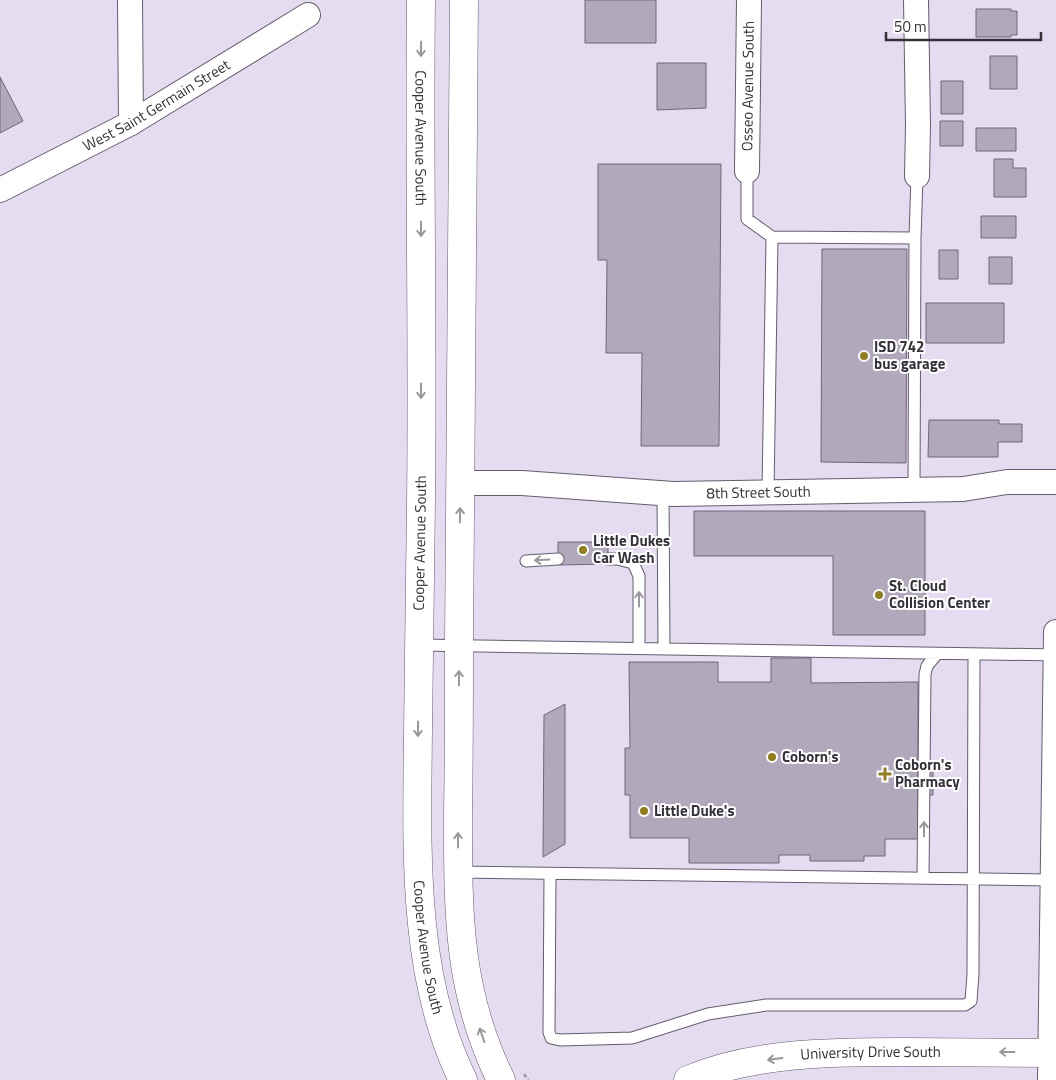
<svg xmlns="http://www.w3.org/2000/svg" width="1056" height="1080" viewBox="0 0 1056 1080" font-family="'Titillium Web',sans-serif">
	<rect width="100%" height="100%" fill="#e6dcf1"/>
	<!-- building -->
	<path fill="#b1a8bc" stroke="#6f6779" d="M585,0H656V43H585Z
		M976,9H1011V11H1017V35H1011V37H976Z
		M990,56H1017V89H990Z
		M657,63H706V108L657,110Z
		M0,77L23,121L0,133Z
		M941,81H963V114H941Z
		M940,121H963V146H940Z
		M976,128H1016V151H976Z
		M994,159H1013V168H1026V197H994Z
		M598,164H721L719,446H641L642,353H606L607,260H598Z
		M981,216H1016V238H981Z
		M822,249H907L906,463L821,462Z
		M939,250H958V279H939Z
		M989,257H1012V284H989Z
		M926,303H1004V343H926Z
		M929,420H999V424H1022V442H998V457H928Z
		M694,511H925V635H833V556H694Z
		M558,542H608V564L558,565Z
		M771,658H811V683L918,682V839H885V856H864V861H810V855H779V863H689V838H630V795H625V748H630L629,662H718V682H771Z
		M565,704V844L543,857L544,715Z
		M918,766H933V795H918Z"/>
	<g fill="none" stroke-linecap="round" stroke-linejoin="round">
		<!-- lane casing -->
		<g stroke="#655c6e" stroke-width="13">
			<path id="lane" d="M747,171V219L772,237
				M915,238L917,176
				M768,492L772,237L915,238L914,490
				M663,493L664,648
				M608,559H617L633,563L639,576V648
				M526,561L558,559
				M419,645L1056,655
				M459,872L1052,880
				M550,874L549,1032L551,1038L560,1040L632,1038L708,1014L766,1005H965L971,1001L973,974L974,654
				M923,878L925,674L927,666L937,654"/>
		</g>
		<!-- street casing -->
		<g stroke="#655c6e" stroke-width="26">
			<g id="street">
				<path d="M130,0L131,123"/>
				<path d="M916,0L918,126L917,176"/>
				<path id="s1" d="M747,171L749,0"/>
				<path id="s2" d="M0,190L131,123L308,15"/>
				<path id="s3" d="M460,483H522L673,494L963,489L1007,482H1056"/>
				<path d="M1050,1080L1056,632"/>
			</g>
		</g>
		<!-- secondary casing -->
		<g stroke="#655c6e" stroke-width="29">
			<g id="secondary">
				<path id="s4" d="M421,0C419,167 423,335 421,502C420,579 419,655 418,731C417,846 411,975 463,1080"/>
				<path d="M464,0C462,215 459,430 459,644C459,701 459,757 458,814C458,910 457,991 501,1080"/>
				<path id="s5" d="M688,1080C754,1052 832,1052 903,1052C954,1052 1005,1053 1056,1053"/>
			</g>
		</g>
		<!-- path -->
		<path stroke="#a69eaf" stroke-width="3" stroke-dasharray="4 2.5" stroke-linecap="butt" d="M524,1074L528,1080"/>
		<!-- lane -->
		<use href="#lane" stroke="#fff" stroke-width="11"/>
		<!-- street -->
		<use href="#street" stroke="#fff" stroke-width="24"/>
		<!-- secondary -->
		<use href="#secondary" stroke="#fff" stroke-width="28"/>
	</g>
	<!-- one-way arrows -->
	<defs><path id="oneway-shaft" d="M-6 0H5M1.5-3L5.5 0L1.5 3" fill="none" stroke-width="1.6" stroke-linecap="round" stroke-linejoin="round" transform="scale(1.25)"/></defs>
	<g stroke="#9a989c">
		<use href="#oneway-shaft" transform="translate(421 49) rotate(91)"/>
		<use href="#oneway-shaft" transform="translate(421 229) rotate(90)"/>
		<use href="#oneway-shaft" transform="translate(421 391) rotate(90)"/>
		<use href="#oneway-shaft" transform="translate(460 515) rotate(-89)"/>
		<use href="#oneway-shaft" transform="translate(542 560) rotate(177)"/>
		<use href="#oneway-shaft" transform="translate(639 599) rotate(-90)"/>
		<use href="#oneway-shaft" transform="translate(459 678) rotate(-90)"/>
		<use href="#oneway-shaft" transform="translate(418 729) rotate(91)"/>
		<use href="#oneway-shaft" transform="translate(924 829) rotate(-90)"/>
		<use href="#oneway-shaft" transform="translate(458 840) rotate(-90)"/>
		<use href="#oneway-shaft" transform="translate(482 1035) rotate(-109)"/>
		<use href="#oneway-shaft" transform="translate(1007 1052) rotate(-180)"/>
		<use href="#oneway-shaft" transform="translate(775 1059) rotate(173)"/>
	</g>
	<!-- markers -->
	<g fill="#907e24" stroke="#fff" stroke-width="2">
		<circle cx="864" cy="356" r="5"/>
		<circle cx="583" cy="550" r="5"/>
		<circle cx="879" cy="595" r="5"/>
		<circle cx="772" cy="757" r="5"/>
		<path d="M882.5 766.5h5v5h5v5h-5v5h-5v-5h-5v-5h5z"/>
		<circle cx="644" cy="811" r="5"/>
	</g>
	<g text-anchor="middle" stroke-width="4" stroke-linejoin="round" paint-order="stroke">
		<!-- street labels -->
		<g font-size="15" fill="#353139" stroke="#fff">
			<text dy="5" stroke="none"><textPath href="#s1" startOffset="85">Osseo Avenue South</textPath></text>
			<text dy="5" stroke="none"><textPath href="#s2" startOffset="178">West Saint Germain Street</textPath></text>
			<text dy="5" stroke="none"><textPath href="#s4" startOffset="138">Cooper Avenue South</textPath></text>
			<text dy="5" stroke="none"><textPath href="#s3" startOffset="299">8th Street South</textPath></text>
			<text transform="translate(420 543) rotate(-89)" y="5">Cooper Avenue South</text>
			<text dy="5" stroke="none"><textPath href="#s4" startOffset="948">Cooper Avenue South</textPath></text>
			<text dy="5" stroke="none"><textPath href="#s5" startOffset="186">University Drive South</textPath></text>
		</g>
		<!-- poi labels -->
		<g font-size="15" font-weight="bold" fill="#353139" stroke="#fff" text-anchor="start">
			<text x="874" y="352">ISD 742<tspan x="874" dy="17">bus garage</tspan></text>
			<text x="593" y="546">Little Dukes<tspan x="593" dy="17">Car Wash</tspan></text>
			<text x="889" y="591">St. Cloud<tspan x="889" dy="17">Collision Center</tspan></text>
			<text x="782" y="762">Coborn's</text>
			<text x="895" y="770">Coborn's<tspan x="895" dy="17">Pharmacy</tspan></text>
			<text x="654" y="816">Little Duke's</text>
		</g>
	</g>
	<!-- scale -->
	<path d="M886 32v8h155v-8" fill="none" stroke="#353139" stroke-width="2.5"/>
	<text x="894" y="32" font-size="15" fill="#353139" stroke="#ffffff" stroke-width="4" paint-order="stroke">50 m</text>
</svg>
